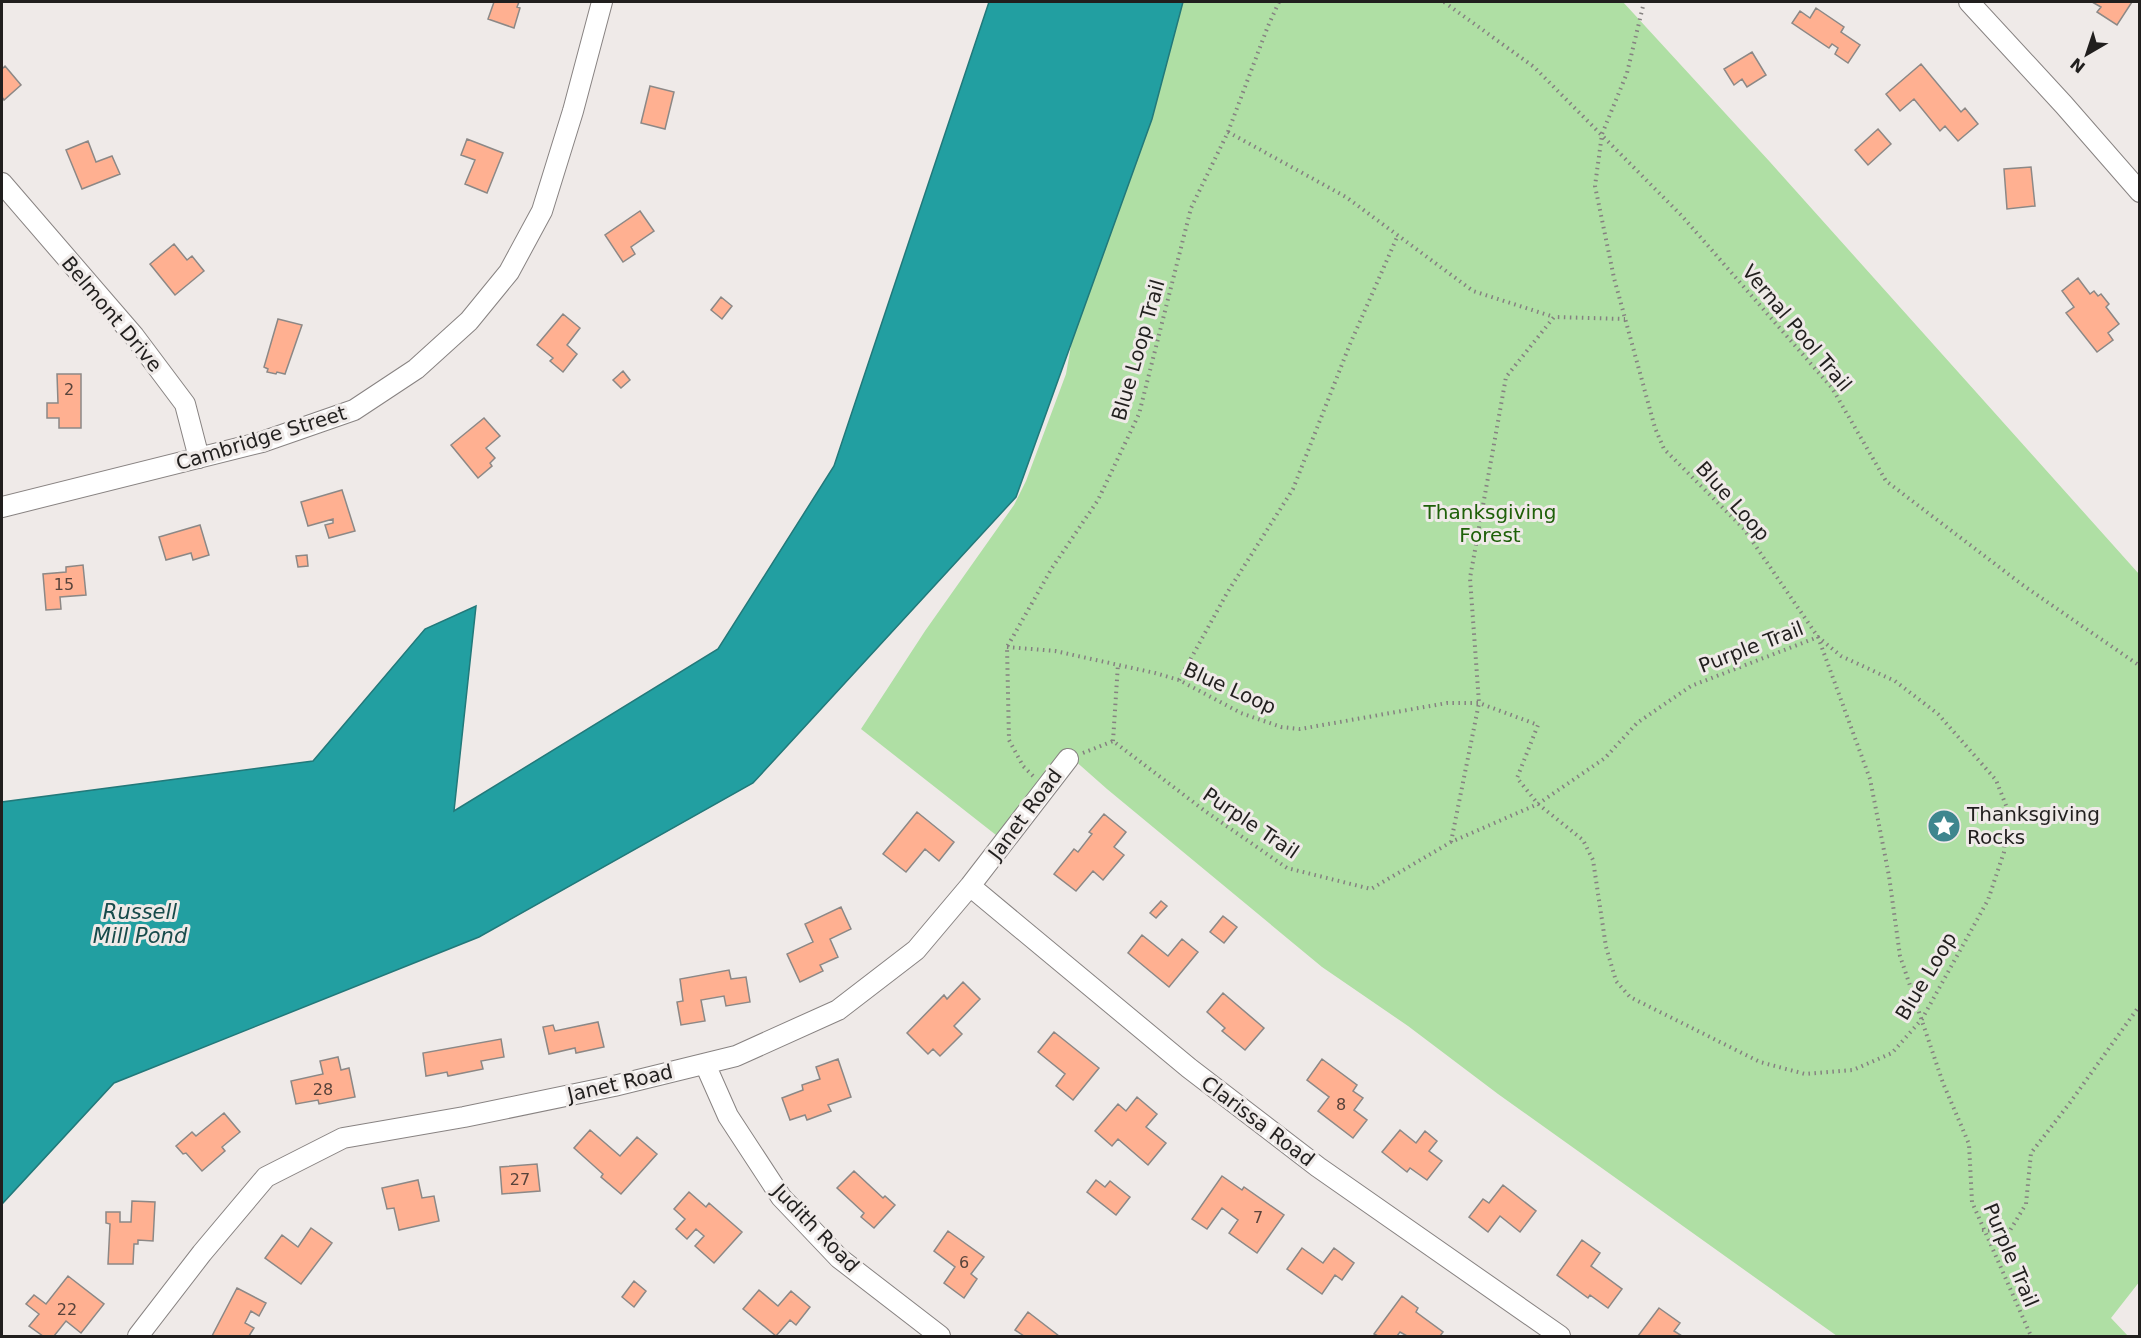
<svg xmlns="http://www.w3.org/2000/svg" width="2141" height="1338" viewBox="0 0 2141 1338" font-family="'DejaVu Sans',sans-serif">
	<rect width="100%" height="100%" fill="#efeae8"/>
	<!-- green -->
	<path fill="#afdfa4" d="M1174,2H1623L1770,162L2139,574L2140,1281L2111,1318L2128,1336H1837L1498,1094L1408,1026L1322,967L1107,789L1064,751L996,835L861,729L925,631L1014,505L1026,481L1066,374L1075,323Z"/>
	<!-- water -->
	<path fill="#229fa1" stroke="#22797a" stroke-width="1.5" d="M989,2H1183L1152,119L1016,497L753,783L479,937L114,1083L2,1204V802L313,761L425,629L476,606L454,811L718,649L834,466Z"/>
	<!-- building -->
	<path fill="#ffb091" stroke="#8c8886" stroke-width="1.5" d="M494,2H519L517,7L520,8L514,28L488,19Z
		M2092,2H2132L2117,25L2097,12L2101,7Z
		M1816,8L1844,27L1841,32L1860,45L1848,63L1835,54L1838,48L1832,44L1829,48L1792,23L1800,11L1810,18Z
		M1752,52L1766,75L1747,87L1742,79L1734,85L1724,69Z
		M1921,64L1961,112L1965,108L1978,124L1958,141L1945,126L1940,131L1914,99L1900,111L1886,94Z
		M5,66L21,85L4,100L2,97V69Z
		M650,86L674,92L665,129L641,123Z
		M1878,129L1891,144L1868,165L1855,150Z
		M467,139L503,153L487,193L465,184L475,160L461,155Z
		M88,141L96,162L112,156L120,174L82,189L66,150Z
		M2031,167L2035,206L2007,209L2004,169Z
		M640,211L654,231L631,247L635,254L623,262L605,235Z
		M174,244L187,260L192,256L204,271L175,295L150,264Z
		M2078,278L2090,294L2094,291L2098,296L2101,294L2109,304L2106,307L2119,324L2108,333L2113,340L2097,352L2066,313L2074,307L2062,291Z
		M721,297L732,306L722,319L711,310Z
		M563,314L580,328L567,345L577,354L563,372L550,361L553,358L537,345Z
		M278,319L302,325L285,374L277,372L276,374L267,372L268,369L264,367Z
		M623,371L630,380L621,388L613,380Z
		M57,374H81V428H59V418H47V403H58Z
		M484,418L500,436L486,448L495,458L490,463L492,466L478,478L451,445Z
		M342,490L355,531L329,538L325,525L333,523V519L308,526L301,502Z
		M200,525L209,555L193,560L191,553L166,560L159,537Z
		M307,555L308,566L298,567L296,556Z
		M83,565L86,595L60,597L61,609L46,610L43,574L66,572V567Z
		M917,812L954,842L939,861L925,849L906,872L883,854Z
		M1104,814L1126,832L1114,847L1124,855L1103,880L1093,871L1076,891L1054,874L1074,849L1078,852L1092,834L1089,832Z
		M1161,901L1167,906L1156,918L1150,913Z
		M841,907L851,929L830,939L838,957L820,965L823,971L800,982L787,954L813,942L805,924Z
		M1223,916L1237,927L1224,943L1210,932Z
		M1142,935L1168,956L1182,939L1198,952L1169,987L1128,953Z
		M729,970L731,979L746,977L750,1002L726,1006L724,996L701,1000L705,1021L681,1025L677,1002L683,1001L680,979Z
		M963,982L980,999L954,1026L962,1034L940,1056L933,1049L928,1054L907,1033L944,995L947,999Z
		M1223,993L1264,1028L1245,1050L1222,1031L1225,1028L1207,1012Z
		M598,1022L604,1047L576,1053L575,1048L549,1054L543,1027L553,1025L555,1031Z
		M1054,1032L1099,1068L1073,1100L1056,1086L1065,1074L1038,1052Z
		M501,1039L504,1057L481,1061L483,1069L448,1076L447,1072L426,1076L423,1053Z
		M338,1057L341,1070L349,1068L355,1097L319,1104L318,1100L296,1104L291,1081L323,1074L320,1061Z
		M838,1059L851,1097L828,1105L831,1111L807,1120L805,1115L790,1120L782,1098L803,1090L802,1085L820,1079L816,1067Z
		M1322,1059L1357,1085L1353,1091L1363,1098L1354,1110L1367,1120L1353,1138L1318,1111L1329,1097L1307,1080Z
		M1137,1097L1157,1114L1146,1127L1166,1143L1148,1165L1118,1139L1112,1146L1095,1131L1118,1104L1126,1111Z
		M224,1113L240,1132L222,1147L225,1151L202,1171L186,1153L183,1154L176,1146L192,1132L196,1136Z
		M590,1130L620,1156L637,1137L657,1154L621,1194L601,1177L603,1174L574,1148Z
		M1400,1130L1416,1143L1425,1131L1437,1141L1429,1151L1442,1161L1427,1180L1410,1168L1407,1172L1382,1152Z
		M537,1164L540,1191L502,1194L500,1167Z
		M854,1171L883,1198L885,1196L895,1205L874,1228L861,1217L864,1213L837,1188Z
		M1222,1176L1242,1190L1244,1187L1284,1215L1257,1253L1229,1233L1238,1220L1222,1208L1207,1229L1192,1219Z
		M418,1180L422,1198L434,1196L439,1221L399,1230L394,1208L387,1209L382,1188Z
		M1096,1180L1105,1187L1110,1181L1130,1197L1116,1215L1087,1192Z
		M1503,1185L1536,1211L1520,1232L1500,1216L1488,1232L1469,1217L1483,1199L1489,1203Z
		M689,1192L706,1207L709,1203L742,1232L714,1263L695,1246L704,1236L696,1229L687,1239L676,1229L685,1219L674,1209Z
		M132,1201L155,1202L153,1241L138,1240V1244H134L133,1264H108L110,1224L106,1223V1212H120V1222H131Z
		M311,1228L332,1243L301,1284L265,1258L282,1235L298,1247Z
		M948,1231L984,1257L971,1274L977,1279L964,1298L944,1283L955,1267L934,1251Z
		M1582,1240L1600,1253L1591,1266L1622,1289L1608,1308L1590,1295L1588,1298L1557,1275Z
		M1302,1248L1323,1263L1334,1248L1354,1263L1342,1280L1335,1275L1322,1294L1287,1269Z
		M68,1276L104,1304L81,1333L66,1321L54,1336H43L29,1326L39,1314L26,1304L34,1295L46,1304Z
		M634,1281L646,1291L634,1307L622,1297Z
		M237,1288L266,1303L259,1316L251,1311L245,1323L254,1328L249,1336H212Z
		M759,1290L778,1306L791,1291L810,1307L796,1325L790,1320L776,1336L743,1309Z
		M1402,1296L1418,1308L1416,1312L1443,1332L1440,1336H1407L1400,1332L1397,1336H1378L1374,1334Z
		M1659,1308L1680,1323L1674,1331L1682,1336H1638Z
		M1028,1312L1059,1336H1024L1015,1330Z"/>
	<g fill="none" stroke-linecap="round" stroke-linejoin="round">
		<!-- minor casing -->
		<g stroke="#888382" stroke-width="22">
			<path id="minor" d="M1969,2L2064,105L2140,192
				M2,183L134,336L185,404L199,458
				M2,507L262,442L354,410L416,369L469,321L509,272L542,211L573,111L602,2
				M970,886L1189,1068L1318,1167L1560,1336
				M705,1064L728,1116L781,1197L839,1258L940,1336
				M138,1336L202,1253L266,1177L343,1138L464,1117L614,1086L736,1056L838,1010L916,950L970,886L1068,759"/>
		</g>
		<!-- path -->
		<path stroke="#858180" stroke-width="4" stroke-dasharray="1.5 4.5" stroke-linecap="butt" d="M1444,2L1534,67L1682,216L1832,388L1886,481L2024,586L2140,666
			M1228,132L1346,197L1473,291L1554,317
			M1007,647L1055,651L1155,673L1179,680L1241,713L1281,727L1300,729L1447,703H1479L1538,725L1517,778L1538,804L1583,840L1593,860L1606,947L1616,981L1630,997L1760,1062L1805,1074L1853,1070L1892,1053L1922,1019L1988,900L2004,852L2007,808L1996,780L1938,714L1895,681L1841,656L1818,637L1744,529L1664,449L1655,428L1614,278L1595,186L1602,134L1627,73L1644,2
			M1179,680L1227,593L1293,489L1350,344L1398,235
			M1113,741L1118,664
			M1083,753L1113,741L1205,811L1287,868L1371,889L1451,842L1538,804L1605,758L1637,723L1691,686L1818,637L1870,779L1889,876L1900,956L1943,1083L1969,1144L1972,1202L2031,1336
			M1033,776L1023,766L1009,740L1007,647L1052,568L1098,500L1139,414L1191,208L1228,132L1268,26L1279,2
			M1451,842L1479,703L1470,578L1506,377L1554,317L1625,319
			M1982,1230L2009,1232L2026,1204L2031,1153L2069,1104L2140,1005"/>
		<!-- minor -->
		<use href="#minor" stroke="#fff" stroke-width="20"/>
	</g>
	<!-- icons -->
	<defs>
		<g id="sight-disc" transform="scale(1.725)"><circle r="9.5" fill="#3e868e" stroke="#efeae8"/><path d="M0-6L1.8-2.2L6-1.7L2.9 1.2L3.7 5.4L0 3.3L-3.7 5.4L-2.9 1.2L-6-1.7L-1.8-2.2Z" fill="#fff"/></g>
	</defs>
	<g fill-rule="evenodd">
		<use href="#sight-disc" x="1944" y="826"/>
	</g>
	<g text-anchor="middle" stroke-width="6" stroke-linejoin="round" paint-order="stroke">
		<!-- number labels -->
		<g font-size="16" fill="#58433b">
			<text x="69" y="395">2</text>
			<text x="64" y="590">15</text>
			<text x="323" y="1095">28</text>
			<text x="1341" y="1110">8</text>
			<text x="520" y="1185">27</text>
			<text x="1258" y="1223">7</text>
			<text x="964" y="1268">6</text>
			<text x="67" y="1315">22</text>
		</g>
		<!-- street labels -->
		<g font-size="20" fill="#211f1e" stroke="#efeae8">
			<text transform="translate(112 314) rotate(50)" y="7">Belmont Drive</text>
			<text transform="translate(1797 328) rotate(50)" y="7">Vernal Pool Trail</text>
			<text transform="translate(1138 350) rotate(-74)" y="7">Blue Loop Trail</text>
			<text transform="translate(261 438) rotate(-17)" y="7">Cambridge Street</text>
			<text transform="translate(1733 501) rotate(48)" y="7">Blue Loop</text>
			<text transform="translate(1751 647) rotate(-21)" y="7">Purple Trail</text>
			<text transform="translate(1230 688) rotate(24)" y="7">Blue Loop</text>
			<text transform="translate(1025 814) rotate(-53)" y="7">Janet Road</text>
			<text transform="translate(1251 823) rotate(34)" y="7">Purple Trail</text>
			<text transform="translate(1926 976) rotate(-59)" y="7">Blue Loop</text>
			<text transform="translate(620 1083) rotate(-13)" y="7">Janet Road</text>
			<text transform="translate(1258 1121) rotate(37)" y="7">Clarissa Road</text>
			<text transform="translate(816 1228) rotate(46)" y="7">Judith Road</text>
			<text transform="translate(2011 1255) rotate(67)" y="7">Purple Trail</text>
		</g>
		<!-- park labels -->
		<g font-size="20" fill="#1e6009" stroke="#efeae8">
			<text x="1490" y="519">Thanksgiving<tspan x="1490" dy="23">Forest</tspan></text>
		</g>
		<!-- poi labels -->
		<g font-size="20" fill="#211f1e" stroke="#efeae8" text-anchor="start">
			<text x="1967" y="821">Thanksgiving<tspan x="1967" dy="23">Rocks</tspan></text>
		</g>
		<!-- water labels -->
		<g font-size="21" font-style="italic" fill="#184b4b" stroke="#efeae8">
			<text x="140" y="919">Russell<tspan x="140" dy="24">Mill Pond</tspan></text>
		</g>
	</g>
	<!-- border -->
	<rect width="2141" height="1338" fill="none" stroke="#211f1e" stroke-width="6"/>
	<!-- north arrow -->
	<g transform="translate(2087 54) rotate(219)" stroke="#efeae8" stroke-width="4.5" paint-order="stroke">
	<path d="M0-4.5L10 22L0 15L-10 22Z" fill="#211f1e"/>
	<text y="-9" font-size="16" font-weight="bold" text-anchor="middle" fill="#211f1e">N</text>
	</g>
</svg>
